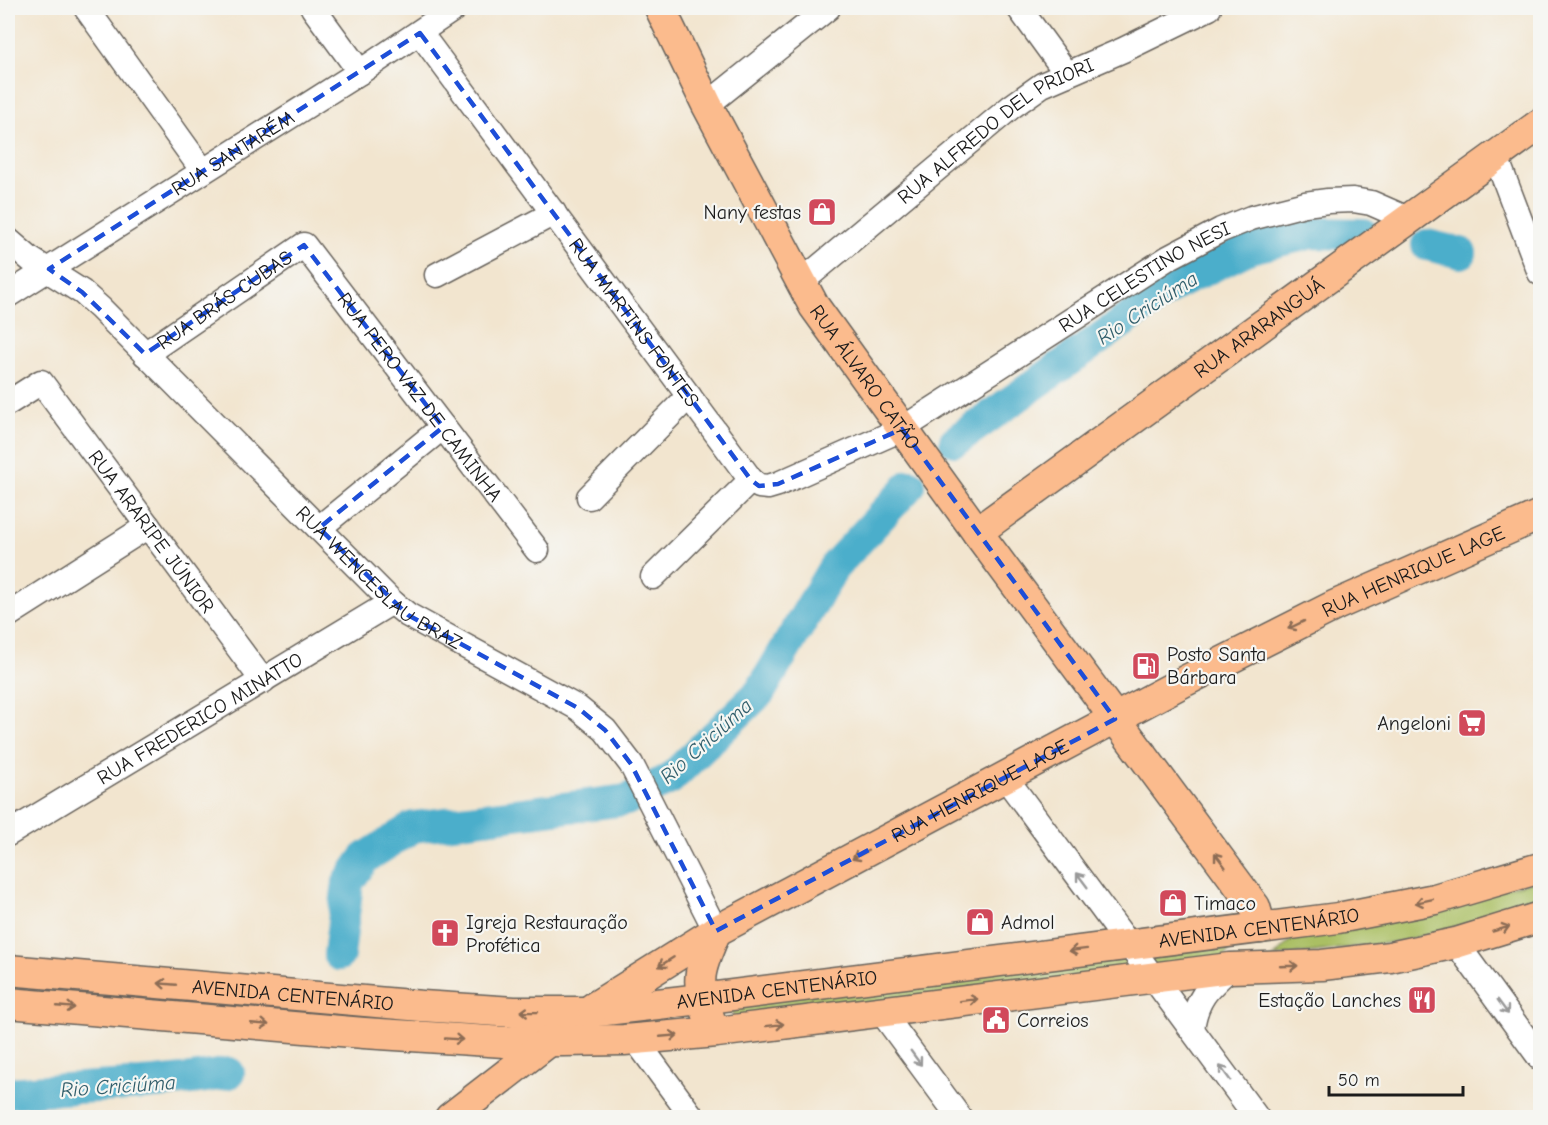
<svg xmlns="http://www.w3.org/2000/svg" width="1548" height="1125" viewBox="0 0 1548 1125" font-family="'Comic Neue',sans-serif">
	<rect width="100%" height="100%" fill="#f6f6f2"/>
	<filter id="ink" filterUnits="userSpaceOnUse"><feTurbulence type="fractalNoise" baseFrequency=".0167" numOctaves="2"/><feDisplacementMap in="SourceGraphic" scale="12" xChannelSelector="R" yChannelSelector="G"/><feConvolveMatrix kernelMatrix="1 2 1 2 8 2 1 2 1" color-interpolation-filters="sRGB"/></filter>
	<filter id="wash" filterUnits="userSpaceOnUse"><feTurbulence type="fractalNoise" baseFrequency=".008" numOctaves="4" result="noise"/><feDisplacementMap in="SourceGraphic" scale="24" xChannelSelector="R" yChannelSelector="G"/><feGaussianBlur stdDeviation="1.35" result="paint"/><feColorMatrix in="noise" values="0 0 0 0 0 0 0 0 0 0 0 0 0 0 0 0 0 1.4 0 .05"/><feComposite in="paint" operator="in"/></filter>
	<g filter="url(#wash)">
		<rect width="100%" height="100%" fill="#f2e5cf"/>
		<!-- green -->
		<path fill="#aabf63" stroke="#636e40" stroke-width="1.5" d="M1540,880V903L1404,941L1274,957L1297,934Z
			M1233,942L1221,964L739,1022L720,1001Z"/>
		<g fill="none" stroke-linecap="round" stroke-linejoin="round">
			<!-- river -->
			<path stroke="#4baecb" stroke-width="32" d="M1427,245L1461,253
				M955,441L1175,285L1250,248L1313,233L1363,234
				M339,955L348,882L365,858L413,827L626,800L670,779L760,692L834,567L910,485
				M8,1093C81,1086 156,1087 229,1073"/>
		</g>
	</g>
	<g filter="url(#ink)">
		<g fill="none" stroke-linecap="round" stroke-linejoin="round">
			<!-- minor casing -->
			<g stroke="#67625b" stroke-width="27">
				<g id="minor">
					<path d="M86,8L203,171"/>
					<path d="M313,8L360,72"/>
					<path d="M1019,8L1067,74"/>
					<path id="s1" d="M420,33L751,480L759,486L768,487L778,484L902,429L1168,258L1221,230L1251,218L1305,204L1328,201L1353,200L1371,203L1410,220"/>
					<path d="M707,105L828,8"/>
					<path d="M1496,157L1540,273"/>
					<path id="s2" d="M8,240L30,259L82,292L100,308L392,602L408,615L578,708L605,730L631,764L716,931"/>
					<path d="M437,275L554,213"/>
					<path id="s3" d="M800,283L1011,107L1042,85L1123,50L1209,8"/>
					<path id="s4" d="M8,295L360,72L455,8"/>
					<path id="s5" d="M145,354L304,245L537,550"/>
					<path id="s6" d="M8,403L41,382L263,681"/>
					<path d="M589,497L689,396"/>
					<path d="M319,528L443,427"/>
					<path d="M653,577L751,480"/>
					<path d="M8,615L148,526"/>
					<path d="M1005,777L1257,1118"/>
					<path id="s7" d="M8,834L392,602"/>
					<path d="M1456,943L1540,1058"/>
					<path d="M881,1011L960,1118"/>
					<path d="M1192,1029C1196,998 1208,988 1230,968"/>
					<path d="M635,1039L693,1118"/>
				</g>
			</g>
			<!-- major casing -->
			<g stroke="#67625b" stroke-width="33">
				<g id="major">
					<path id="s8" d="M660,8L707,105L814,306L977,532L1255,907L1261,928"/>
					<path id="s9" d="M977,532L1540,124"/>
					<path id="s10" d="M8,970L422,1006L514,1012H588L701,999L1338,918L1435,899L1540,868"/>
					<path d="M8,1003L364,1033L504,1042L624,1040L717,1032L1230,968L1322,965L1390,957L1456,943L1540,917"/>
					<path id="s11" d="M593,1008L716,931L1185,681L1336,605L1540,515"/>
					<path d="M709,1017C693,980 701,966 716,931"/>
					<path d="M450,1118L552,1039"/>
				</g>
			</g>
			<!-- minor -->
			<use href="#minor" stroke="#fff" stroke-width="24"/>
			<!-- major -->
			<use href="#major" stroke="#fbbb8d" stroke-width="30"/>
		</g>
		<!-- one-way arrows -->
		<defs><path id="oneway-shaft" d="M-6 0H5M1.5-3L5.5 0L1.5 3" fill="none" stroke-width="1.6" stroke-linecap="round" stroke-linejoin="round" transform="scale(1.5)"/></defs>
		<g stroke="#8c6c54">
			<use href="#oneway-shaft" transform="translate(1296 625) rotate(154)"/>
			<use href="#oneway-shaft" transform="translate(860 855) rotate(152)"/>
			<use href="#oneway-shaft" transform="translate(1220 860) rotate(-127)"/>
			<use href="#oneway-shaft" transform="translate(1424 901) rotate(168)"/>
			<use href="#oneway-shaft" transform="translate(1501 929) rotate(-17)"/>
			<use href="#oneway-shaft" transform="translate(1078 950) rotate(173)"/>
			<use href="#oneway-shaft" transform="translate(666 962) rotate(148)"/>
			<use href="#oneway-shaft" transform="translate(1289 966) rotate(-2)"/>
			<use href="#oneway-shaft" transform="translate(167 984) rotate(-175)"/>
			<use href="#oneway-shaft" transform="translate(969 1000) rotate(-7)"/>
			<use href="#oneway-shaft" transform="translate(66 1007) rotate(5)"/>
			<use href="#oneway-shaft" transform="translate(529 1012) rotate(-179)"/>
			<use href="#oneway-shaft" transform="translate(260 1024) rotate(5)"/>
			<use href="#oneway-shaft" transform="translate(775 1025) rotate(-7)"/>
			<use href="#oneway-shaft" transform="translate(669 1036) rotate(-5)"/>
			<use href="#oneway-shaft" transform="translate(454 1039) rotate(4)"/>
		</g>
		<g stroke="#999">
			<use href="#oneway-shaft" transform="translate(1082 880) rotate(-127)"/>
			<use href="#oneway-shaft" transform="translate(1503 1007) rotate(54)"/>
			<use href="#oneway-shaft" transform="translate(916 1058) rotate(54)"/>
			<use href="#oneway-shaft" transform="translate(1225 1073) rotate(-126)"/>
		</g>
	</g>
	<!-- marked area -->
	<path fill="none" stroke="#1d4ed8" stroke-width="4.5" stroke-dasharray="12 8" stroke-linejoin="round" d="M420,33L751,480L759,486L778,484L902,429L1115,719L716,931L631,764L605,730L578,708L408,615L319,528L443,427L304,245L145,354L82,292L49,269Z"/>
	<!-- icons -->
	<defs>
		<g id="shop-square" transform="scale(1.5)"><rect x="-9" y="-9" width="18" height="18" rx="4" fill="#d1495b" stroke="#f6f6f2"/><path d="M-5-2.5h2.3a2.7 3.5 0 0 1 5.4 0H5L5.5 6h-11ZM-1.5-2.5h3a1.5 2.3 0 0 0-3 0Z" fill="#fff"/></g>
		<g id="fuel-square" transform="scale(1.5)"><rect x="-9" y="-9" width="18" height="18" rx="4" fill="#d1495b" stroke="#f6f6f2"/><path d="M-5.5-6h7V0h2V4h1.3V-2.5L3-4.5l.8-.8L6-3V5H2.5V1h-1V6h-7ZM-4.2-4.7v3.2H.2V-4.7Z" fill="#fff"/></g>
		<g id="supermarket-square" transform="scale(1.5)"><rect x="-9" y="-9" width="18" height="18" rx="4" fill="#d1495b" stroke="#f6f6f2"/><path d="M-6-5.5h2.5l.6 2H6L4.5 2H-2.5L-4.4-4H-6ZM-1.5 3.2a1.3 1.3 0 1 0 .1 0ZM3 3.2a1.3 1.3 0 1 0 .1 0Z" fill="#fff"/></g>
		<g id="church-square" transform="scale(1.5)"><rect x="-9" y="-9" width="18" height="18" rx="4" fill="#d1495b" stroke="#f6f6f2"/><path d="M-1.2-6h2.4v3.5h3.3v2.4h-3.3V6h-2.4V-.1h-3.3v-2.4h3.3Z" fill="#fff"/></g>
		<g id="restaurant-square" transform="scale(1.5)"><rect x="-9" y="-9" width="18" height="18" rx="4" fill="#d1495b" stroke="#f6f6f2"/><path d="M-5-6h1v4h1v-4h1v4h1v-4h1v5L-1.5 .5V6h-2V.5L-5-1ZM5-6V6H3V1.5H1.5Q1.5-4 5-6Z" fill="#fff"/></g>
		<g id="civic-square" transform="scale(1.5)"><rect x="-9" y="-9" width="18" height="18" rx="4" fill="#d1495b" stroke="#f6f6f2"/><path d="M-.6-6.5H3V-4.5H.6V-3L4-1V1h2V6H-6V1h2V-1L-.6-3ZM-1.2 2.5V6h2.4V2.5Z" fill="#fff"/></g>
	</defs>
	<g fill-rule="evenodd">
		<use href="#shop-square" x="822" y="212"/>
		<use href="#fuel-square" x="1146" y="666"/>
		<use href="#supermarket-square" x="1472" y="723"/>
		<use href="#shop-square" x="1173" y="903"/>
		<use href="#shop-square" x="980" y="922"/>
		<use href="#church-square" x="445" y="933"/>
		<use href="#restaurant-square" x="1422" y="1000"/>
		<use href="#civic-square" x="996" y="1020"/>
	</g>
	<g text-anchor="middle" stroke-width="4.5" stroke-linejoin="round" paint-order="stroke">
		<!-- street labels -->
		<g font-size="20" fill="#1c1c1c" stroke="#f6f6f2">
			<text dy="7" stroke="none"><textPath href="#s3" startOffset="249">RUA ALFREDO DEL PRIORI</textPath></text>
			<text dy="7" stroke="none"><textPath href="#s4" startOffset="266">RUA SANTARÉM</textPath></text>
			<text dy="7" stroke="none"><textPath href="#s1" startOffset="1008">RUA CELESTINO NESI</textPath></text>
			<text dy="7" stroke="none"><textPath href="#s5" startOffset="96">RUA BRÁS CUBAS</textPath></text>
			<text dy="7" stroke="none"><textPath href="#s1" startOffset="360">RUA MARTINS FONTES</textPath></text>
			<text dy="7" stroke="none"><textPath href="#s9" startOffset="348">RUA ARARANGUÁ</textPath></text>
			<text dy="7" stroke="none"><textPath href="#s8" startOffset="423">RUA ÁLVARO CATÃO</textPath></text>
			<text dy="7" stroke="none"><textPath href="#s5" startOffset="384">RUA PERO VAZ DE CAMINHA</textPath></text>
			<text dy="7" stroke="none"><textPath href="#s6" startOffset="225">RUA ARARIPE JÚNIOR</textPath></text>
			<text dy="7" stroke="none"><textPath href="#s11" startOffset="930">RUA HENRIQUE LAGE</textPath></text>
			<text dy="7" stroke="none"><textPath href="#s2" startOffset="504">RUA WENCESLAU BRAZ</textPath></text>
			<text dy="7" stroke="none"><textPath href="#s7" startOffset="224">RUA FREDERICO MINATTO</textPath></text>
			<text dy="7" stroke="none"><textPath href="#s11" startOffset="444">RUA HENRIQUE LAGE</textPath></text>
			<text dy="7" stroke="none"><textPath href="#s10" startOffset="1258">AVENIDA CENTENÁRIO</textPath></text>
			<text dy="7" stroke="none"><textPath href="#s10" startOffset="772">AVENIDA CENTENÁRIO</textPath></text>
			<text dy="7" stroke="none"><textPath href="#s10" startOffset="286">AVENIDA CENTENÁRIO</textPath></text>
		</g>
		<!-- poi labels -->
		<g font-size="20" fill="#1c1c1c" stroke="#f6f6f2" text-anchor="start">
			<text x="801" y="219" text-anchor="end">Nany festas</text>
			<text x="1167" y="661">Posto Santa<tspan x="1167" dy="23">Bárbara</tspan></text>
			<text x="1451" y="730" text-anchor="end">Angeloni</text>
			<text x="1194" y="910">Timaco</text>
			<text x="466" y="929">Igreja Restauração<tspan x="466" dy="23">Profética</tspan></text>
			<text x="1001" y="929">Admol</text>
			<text x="1401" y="1007" text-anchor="end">Estação Lanches</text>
			<text x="1017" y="1027">Correios</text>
		</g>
		<!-- water labels -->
		<g font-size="21" font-style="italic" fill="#315e6b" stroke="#f6f6f2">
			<text transform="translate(1147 308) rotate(-33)" y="7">Rio Criciúma</text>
			<text transform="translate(706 741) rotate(-42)" y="7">Rio Criciúma</text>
			<text transform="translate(118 1086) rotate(-4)" y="7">Rio Criciúma</text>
		</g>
	</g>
	<!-- margin -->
	<rect width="1548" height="1125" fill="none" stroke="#f6f6f2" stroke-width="30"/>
	<!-- scale -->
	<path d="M1329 1086v9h134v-9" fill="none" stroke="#1c1c1c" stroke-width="3"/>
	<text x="1338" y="1086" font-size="18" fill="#1c1c1c" stroke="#f6f6f2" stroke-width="4.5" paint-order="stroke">50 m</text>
</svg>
